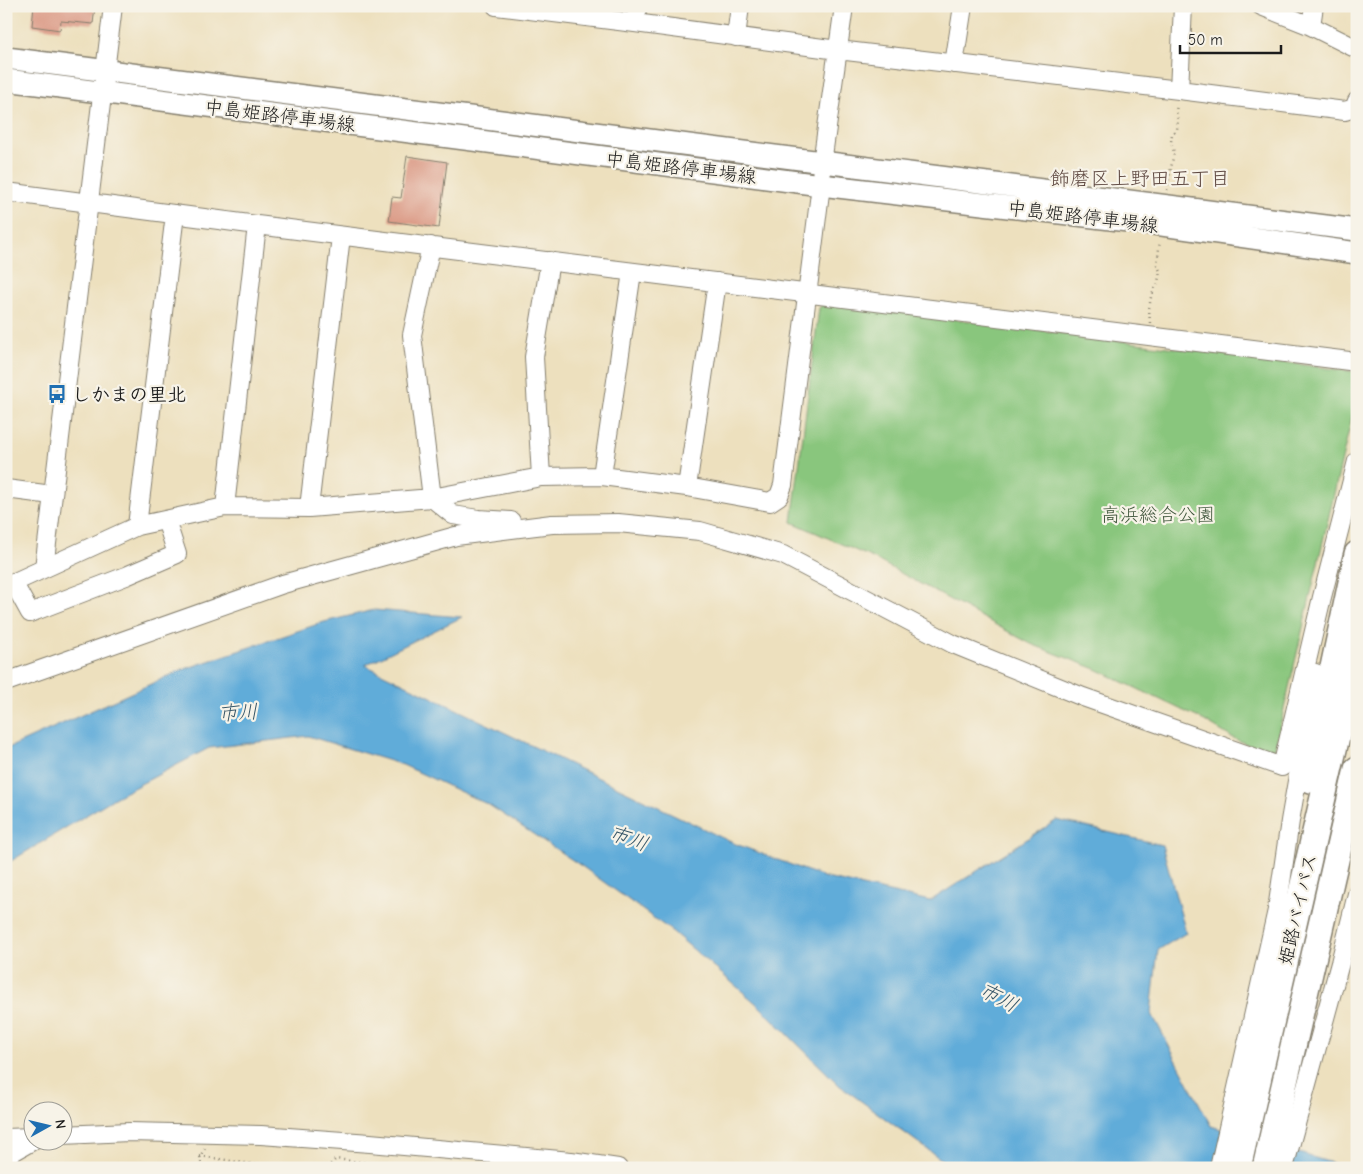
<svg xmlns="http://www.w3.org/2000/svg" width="1363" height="1174" viewBox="0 0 1363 1174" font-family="'Comic Neue','Klee One',sans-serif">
	<rect width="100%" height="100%" fill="#f7f3e8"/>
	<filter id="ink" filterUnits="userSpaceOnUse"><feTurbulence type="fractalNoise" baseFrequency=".02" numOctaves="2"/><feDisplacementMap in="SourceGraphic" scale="10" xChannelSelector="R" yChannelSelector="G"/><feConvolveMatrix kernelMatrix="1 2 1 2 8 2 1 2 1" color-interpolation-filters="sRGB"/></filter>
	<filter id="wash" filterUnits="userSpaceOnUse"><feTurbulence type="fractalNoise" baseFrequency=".0096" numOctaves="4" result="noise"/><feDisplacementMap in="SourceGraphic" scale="20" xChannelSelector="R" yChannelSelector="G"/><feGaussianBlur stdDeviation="1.12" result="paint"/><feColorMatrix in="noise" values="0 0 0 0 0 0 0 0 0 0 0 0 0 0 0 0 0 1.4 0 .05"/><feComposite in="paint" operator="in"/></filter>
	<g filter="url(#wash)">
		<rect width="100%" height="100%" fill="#ede0be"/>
		<!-- green -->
		<path fill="#89c67d" stroke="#52714c" d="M826,302L1357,372V395L1274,752L1268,754L1231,737L1203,720L1096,669L1031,644L875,559L792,522L819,308Z"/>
		<!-- water -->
		<path fill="#60acd9" stroke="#3e647a" d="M374,610L462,617L365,665L733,843L826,878L930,901L1057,820L1162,845L1186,933L1158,950L1151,1012L1211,1126L1348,1168H953L839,1085L758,1005L673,932L583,867L489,805L403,765L308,736L209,748L116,797L6,864V749L182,670L324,622Z"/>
		<g id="blocks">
			<!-- building -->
			<path fill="#dc9c88" d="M34,6H95L93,24L61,21L60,30L32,26Z
				M407,156L447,162L439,228L389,221L392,197L401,198Z"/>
		</g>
	</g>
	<g filter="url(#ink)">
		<use href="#blocks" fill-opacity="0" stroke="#847e6d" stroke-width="1"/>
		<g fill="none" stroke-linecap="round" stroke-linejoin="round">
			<!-- minor casing -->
			<g stroke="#847e6d" stroke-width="20">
				<path id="minor" d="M496,6L635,23L838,50L1179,90L1345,111L1354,108L1357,101
					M1261,6L1311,26L1357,49
					M635,23L638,6
					M1311,26L1314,6
					M736,37L740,6
					M954,64L963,6
					M1179,90L1183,6
					M6,192L257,225L1357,362
					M431,246L412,335L432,498L453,515L478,519L511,521
					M602,476L632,272
					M541,477L534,357L550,261
					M687,487L717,282
					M6,489L52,495
					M225,507L257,225
					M309,508L341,236
					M137,526L175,214
					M44,568L113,6
					M13,582L30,613L126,576L177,554L166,520
					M6,586L137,526L225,507L309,508L432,498L541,477L602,476L687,487L770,502L779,496L783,485L821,185L822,163L844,6
					M6,682L283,584L456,536L552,524L618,523L700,531L783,555L953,644L1083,697L1282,767L1322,597L1357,461
					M62,1135L129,1132L261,1135L370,1143L571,1161L618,1168
					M6,1138L32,1137
					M6,1156L32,1141
					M1219,1168L1277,910L1290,821L1316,673
					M1284,1168L1340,963L1357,894"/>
			</g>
			<!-- major casing -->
			<g stroke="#847e6d" stroke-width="24">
				<path id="major" d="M6,58L1357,230
					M6,80L821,185L1162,225L1357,253"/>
			</g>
			<!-- highway casing -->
			<g stroke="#847e6d" stroke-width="28">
				<path id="highway" d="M1311,780L1314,757L1357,554
					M1238,1168L1357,649
					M1265,1168L1357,769"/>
			</g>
			<!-- path -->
			<path stroke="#847e6d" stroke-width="2.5" stroke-dasharray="1 4" stroke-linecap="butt" d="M1167,190L1174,152L1171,142L1172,134L1177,130L1178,120L1176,111L1177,104
				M1150,323L1149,309L1151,297L1158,282L1160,271L1157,264L1160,241
				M200,1156L277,1168
				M202,1168L200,1156L205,1149
				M327,1168L336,1159L408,1168"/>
			<!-- minor -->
			<use href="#minor" stroke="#fff" stroke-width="18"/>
			<!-- major -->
			<use href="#major" stroke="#fff" stroke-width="21"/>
			<!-- highway -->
			<use href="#highway" stroke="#fff" stroke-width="25"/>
		</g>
	</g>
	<!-- icons -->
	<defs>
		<g id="bus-bare" transform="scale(1.5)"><path d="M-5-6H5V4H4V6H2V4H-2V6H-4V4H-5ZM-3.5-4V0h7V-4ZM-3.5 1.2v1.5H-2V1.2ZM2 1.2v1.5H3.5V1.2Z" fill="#1f6fb2" stroke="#f7f3e8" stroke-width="2.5" paint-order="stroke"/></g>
	</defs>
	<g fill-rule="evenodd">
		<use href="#bus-bare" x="57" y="394"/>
	</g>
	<g text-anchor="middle" stroke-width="4.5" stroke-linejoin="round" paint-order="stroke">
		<!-- street labels -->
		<g font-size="19" fill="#1c1c1c" stroke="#f7f3e8">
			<text transform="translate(280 115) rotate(7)" y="7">中島姫路停車場線</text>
			<text transform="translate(681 167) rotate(7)" y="7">中島姫路停車場線</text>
			<text transform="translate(1083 216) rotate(7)" y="7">中島姫路停車場線</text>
			<text transform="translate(1297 909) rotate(-77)" y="7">姫路バイパス</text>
		</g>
		<!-- poi labels -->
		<g font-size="19" font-weight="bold" fill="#1c1c1c" stroke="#f7f3e8" text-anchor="start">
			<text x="72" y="401">しかまの里北</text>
		</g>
		<!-- park labels -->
		<g font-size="19" fill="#42583e" stroke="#f7f3e8">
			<text x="1158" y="521">高浜総合公園</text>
		</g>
		<!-- neighbourhood labels -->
		<g font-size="20" fill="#5f4942" stroke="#f7f3e8">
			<text x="1140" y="185">飾磨区上野田五丁目</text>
		</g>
		<!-- water labels -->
		<g font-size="20" font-style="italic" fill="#375668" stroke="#f7f3e8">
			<text transform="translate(238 712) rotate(-3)" y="7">市川</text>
			<text transform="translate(629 838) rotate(20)" y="7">市川</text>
			<text transform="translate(999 997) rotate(28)" y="7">市川</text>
		</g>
	</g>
	<!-- margin -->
	<rect width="1363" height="1174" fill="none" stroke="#f7f3e8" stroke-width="25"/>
	<!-- north arrow -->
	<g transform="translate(48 1126) rotate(82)"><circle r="24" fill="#f7f3e8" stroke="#9f9d96"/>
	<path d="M0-4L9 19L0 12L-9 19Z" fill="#1f6fb2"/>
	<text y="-8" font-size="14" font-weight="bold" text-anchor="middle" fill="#1c1c1c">N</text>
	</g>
	<!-- scale -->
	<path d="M1180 45v8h101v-8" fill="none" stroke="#1c1c1c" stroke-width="2.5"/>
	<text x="1188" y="45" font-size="15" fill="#1c1c1c" stroke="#f7f3e8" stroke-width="4" paint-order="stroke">50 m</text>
</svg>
